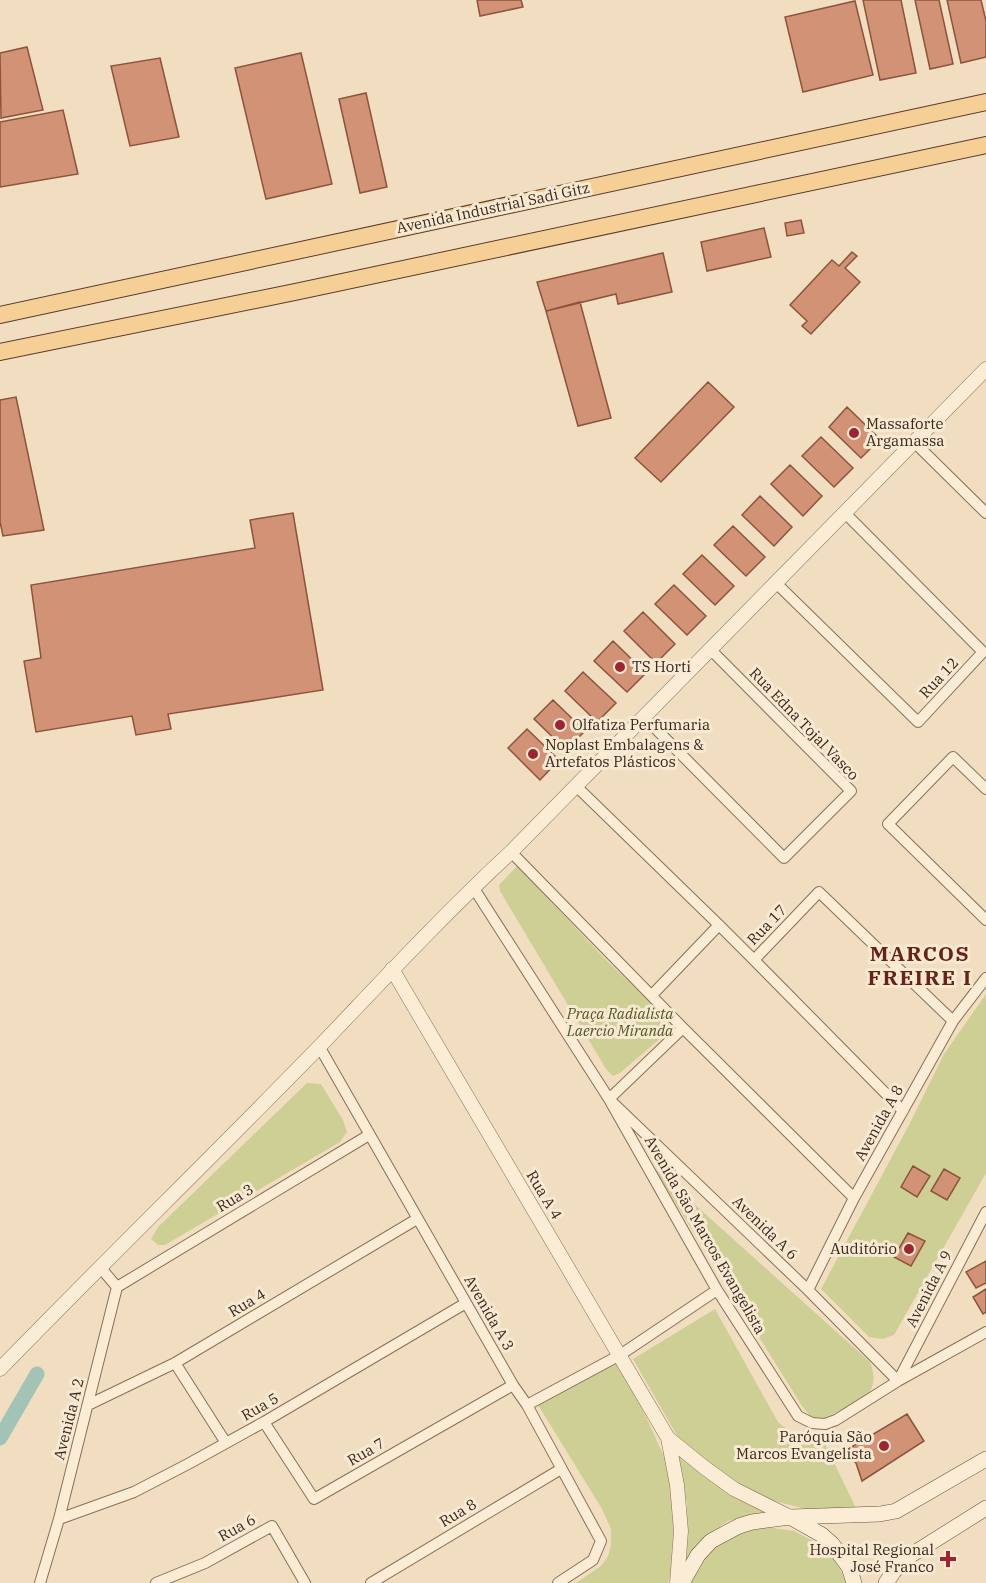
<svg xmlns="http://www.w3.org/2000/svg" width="986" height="1583" viewBox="0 0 986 1583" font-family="'IBM Plex Serif',serif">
	<rect width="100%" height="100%" fill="#f1dec1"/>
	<!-- green -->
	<path fill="#cecf95" d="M517,866L608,962L665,1016L670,1025L669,1031L620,1073L613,1076L606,1069L500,891L499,885Z
		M986,994V1173L894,1335L882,1339L869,1337L821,1289L910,1123L944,1054Z
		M307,1083L321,1084L343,1120L347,1132L340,1142L165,1245H158L151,1239L158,1227Z
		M653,1167L870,1362C874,1372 876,1384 868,1394C862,1400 829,1417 821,1418C818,1418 814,1417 811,1417L802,1406Z
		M715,1309L778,1422L799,1439L825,1444L857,1510H810L766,1499L726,1479L679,1439L633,1359Z
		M619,1362L648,1421L665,1459L673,1491L675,1549L674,1564L668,1583H576L601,1566L608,1556L611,1545V1529L602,1509L538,1405Z
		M675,1450L707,1475L747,1504L766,1512L728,1521L700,1541L685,1562L687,1536V1504Z
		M766,1527L794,1531L819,1544L843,1559L837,1564L847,1583H690C699,1561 715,1542 738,1533C746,1529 757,1529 766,1527Z"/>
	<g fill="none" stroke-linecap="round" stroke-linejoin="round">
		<!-- canal -->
		<path stroke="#a4c3b7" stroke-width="15" d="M0,1438L37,1374"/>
	</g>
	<!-- building -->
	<path fill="#d19275" stroke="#8c543c" stroke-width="1.5" d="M477,0H521L523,7L480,16Z
		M863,0H901L916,73L880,80Z
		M915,0H939L953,64L930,69Z
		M947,0H981L986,21V57L961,63Z
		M855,1L873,75L803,92L785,17Z
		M27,47L43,110L1,118L0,53Z
		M301,53L332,184L266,199L235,68Z
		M160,58L179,137L130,146L111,66Z
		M366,93L387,187L360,193L339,99Z
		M63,110L78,174L0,187V122Z
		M801,220L804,233L787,236L785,223Z
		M764,228L771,257L707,271L701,242Z
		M852,252L857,256L845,268L860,282L811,334L802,326L807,321L790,305L832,260L839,266Z
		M663,253L672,292L618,304L616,294L546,311L537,282Z
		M580,302L611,418L578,426L546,311Z
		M708,382L734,407L661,482L635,458Z
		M16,397L44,530L3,536L0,522V400Z
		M847,407L880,439L861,458L829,427Z
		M821,437L853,468L834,487L802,456Z
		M790,465L822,496L803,516L771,484Z
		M760,496L792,527L774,546L742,515Z
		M293,513L323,690L168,714L171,729L136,735L132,716L36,732L24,661L41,658L31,585L255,548L250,520Z
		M733,526L765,557L746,576L714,545Z
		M702,555L734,586L715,605L683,574Z
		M674,585L706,616L687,635L655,604Z
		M643,612L675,644L656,663L624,631Z
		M613,641L646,673L627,692L594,661Z
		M583,672L616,703L597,722L565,691Z
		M553,700L585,731L566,750L534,719Z
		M527,729L559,760L540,780L508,748Z
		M913,1166L930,1176L917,1197L901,1187Z
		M944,1169L960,1178L947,1200L931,1191Z
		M908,1233L925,1241L911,1266L894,1257Z
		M986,1261V1283L976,1288L966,1272Z
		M986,1289V1312L983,1314L973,1297Z
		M907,1414L924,1441L862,1481L856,1463L843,1452Z"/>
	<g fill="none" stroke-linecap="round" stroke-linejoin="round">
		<!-- minor casing -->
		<g stroke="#8b6e58" stroke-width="12">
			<path id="minor" d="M914,442L986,513
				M775,582L918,722L983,652L844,512
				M644,717L784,858L851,791L710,649
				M576,786L719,925L652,995
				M986,789L953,757L888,824L986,920
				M511,852L683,1028L854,1198
				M473,887L609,1099L717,1290L798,1416L812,1423L825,1424L836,1420L898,1381L986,1332
				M719,925L754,960
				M683,1028L609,1099L808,1290L898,1381L986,1212
				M319,1046L513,1385L527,1405L601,1541L593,1560L558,1583
				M903,1111L754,960L819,892L953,1021
				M117,1287L369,1135
				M808,1290L854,1198L953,1021L986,978
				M175,1363L226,1443
				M88,1405L175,1363L417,1219
				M527,1405L620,1355L717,1290
				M264,1422L314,1499L513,1385
				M59,1519L134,1492L188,1464L264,1422L466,1303
				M40,1583L59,1519L117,1287L100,1267
				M156,1583L205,1563L272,1526L305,1583
				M371,1583L561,1469"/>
		</g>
		<!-- tertiary casing -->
		<g stroke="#8b6e58" stroke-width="15">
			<path id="tertiary" d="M392,969L668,1438L705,1468L734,1489L790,1517
				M0,1369C106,1260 214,1155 320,1046C383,980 444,914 511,852L986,369
				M668,1438L677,1485L681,1531L677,1583"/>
		</g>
		<!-- secondary casing -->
		<g stroke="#6d4f3b" stroke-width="16">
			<path id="secondary" d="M791,1517L880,1514L896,1511L986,1459
				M682,1583L698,1555L711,1541L739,1526L752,1522L790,1517L822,1535L832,1544L849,1567L854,1583
				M886,1583L894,1571L908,1557L986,1508"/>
		</g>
		<!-- primary casing -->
		<g stroke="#593c2c" stroke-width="18">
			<path id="primary" d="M0,315L986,102
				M0,352L295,292L986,145"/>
		</g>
		<!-- minor -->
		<use href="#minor" stroke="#fbecd5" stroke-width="10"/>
		<!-- tertiary -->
		<use href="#tertiary" stroke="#fbecd5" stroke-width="14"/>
		<!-- secondary -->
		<use href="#secondary" stroke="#fbecd5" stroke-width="15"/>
		<!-- primary -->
		<use href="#primary" stroke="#f6cf97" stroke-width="16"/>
	</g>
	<!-- markers -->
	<g fill="#9e2431" stroke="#f7e9d2" stroke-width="2">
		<circle cx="854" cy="433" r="6"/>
		<circle cx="620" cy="667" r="6"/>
		<circle cx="560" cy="725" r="6"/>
		<circle cx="533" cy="754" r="6"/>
		<circle cx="909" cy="1249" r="6"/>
		<circle cx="884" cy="1446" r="6"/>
		<path d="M945 1550h6v6h6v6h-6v6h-6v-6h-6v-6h6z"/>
	</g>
	<g text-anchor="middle" stroke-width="6" stroke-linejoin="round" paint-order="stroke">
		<!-- street labels -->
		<g font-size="15" fill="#3a281d" stroke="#f7e9d2">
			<text transform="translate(493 208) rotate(-12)" y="5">Avenida Industrial Sadi Gitz</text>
			<text transform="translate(939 678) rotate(-47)" y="5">Rua 12</text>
			<text transform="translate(804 724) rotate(46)" y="5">Rua Edna Tojal Vasco</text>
			<text transform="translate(767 925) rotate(-46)" y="5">Rua 17</text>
			<text transform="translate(879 1123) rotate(-61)" y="5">Avenida A 8</text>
			<text transform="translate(544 1195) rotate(59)" y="5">Rua A 4</text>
			<text transform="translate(235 1198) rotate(-31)" y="5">Rua 3</text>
			<text transform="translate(765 1228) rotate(44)" y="5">Avenida A 6</text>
			<text transform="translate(705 1235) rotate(60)" y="5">Avenida São Marcos Evangelista</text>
			<text transform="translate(929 1289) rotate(-63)" y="5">Avenida A 9</text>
			<text transform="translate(247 1303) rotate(-31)" y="5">Rua 4</text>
			<text transform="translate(489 1313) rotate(60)" y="5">Avenida A 3</text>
			<text transform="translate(260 1407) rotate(-30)" y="5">Rua 5</text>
			<text transform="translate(69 1419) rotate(-76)" y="5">Avenida A 2</text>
			<text transform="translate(366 1452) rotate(-30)" y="5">Rua 7</text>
			<text transform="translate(458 1513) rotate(-31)" y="5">Rua 8</text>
			<text transform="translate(237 1528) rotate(-29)" y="5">Rua 6</text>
		</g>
		<!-- poi labels -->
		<g font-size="15" fill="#3a281d" stroke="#f7e9d2" text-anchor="start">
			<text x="866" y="429">Massaforte<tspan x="866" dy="17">Argamassa</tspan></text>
			<text x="632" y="672">TS Horti</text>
			<text x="572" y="730">Olfatiza Perfumaria</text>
			<text x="545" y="750">Noplast Embalagens &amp;<tspan x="545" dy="17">Artefatos Plásticos</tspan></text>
			<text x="897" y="1254" text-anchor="end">Auditório</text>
			<text x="872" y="1442" text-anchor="end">Paróquia São<tspan x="872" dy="17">Marcos Evangelista</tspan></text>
			<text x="934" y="1555" text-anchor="end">Hospital Regional<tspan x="934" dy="17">José Franco</tspan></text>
		</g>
		<!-- park labels -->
		<g font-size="15" font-style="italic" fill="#505822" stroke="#f7e9d2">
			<text x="620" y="1019">Praça Radialista<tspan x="620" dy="17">Laercio Miranda</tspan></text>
		</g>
		<!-- district labels -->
		<g font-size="21" font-weight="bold" letter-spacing="1.5" fill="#69221a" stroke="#f7e9d2">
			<text x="920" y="961">MARCOS<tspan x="920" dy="24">FREIRE I</tspan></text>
		</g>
	</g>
</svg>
